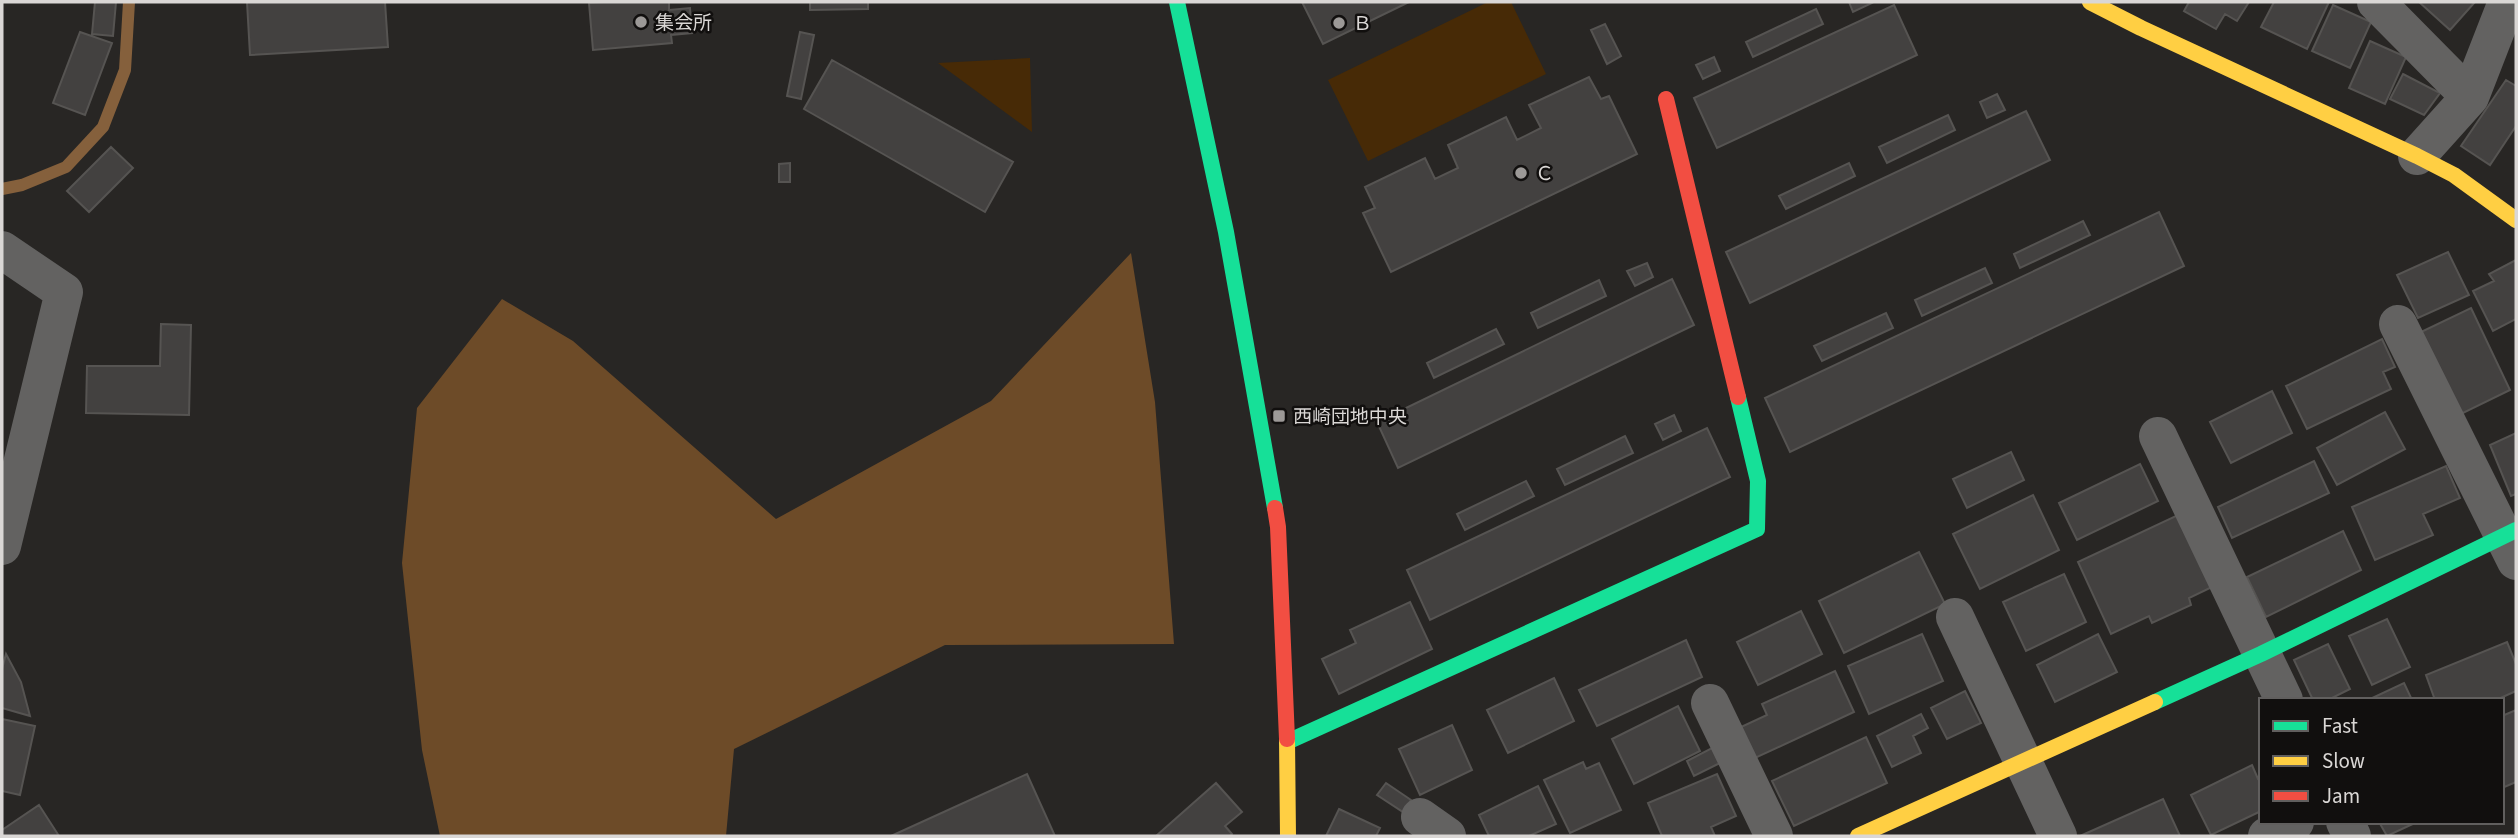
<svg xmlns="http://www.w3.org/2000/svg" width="2518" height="838" viewBox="0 0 2518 838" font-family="'Source Sans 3','Noto Sans JP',sans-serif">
	<rect width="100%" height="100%" fill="#282624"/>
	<!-- green -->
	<path fill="#472a06" d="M1488,2H1511L1546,74L1368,161L1328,80Z
		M1030,58L1032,132L938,63Z"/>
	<!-- forest -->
	<path fill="#6d4b28" d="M1131,253L1155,402L1174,644L945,645L734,749L726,836H440L422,750L402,563L417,408L502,299L573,341L776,519L991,401Z"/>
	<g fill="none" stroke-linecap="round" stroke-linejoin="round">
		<!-- stream -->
		<path stroke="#85603c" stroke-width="12" d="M2,189L22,185L66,167L103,127L125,70L129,2"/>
	</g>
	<!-- building -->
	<path fill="#434140" stroke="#565452" stroke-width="2" d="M95,2H116L113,36L92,34Z
		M247,2H385L388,47L250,55Z
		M604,2H669V10L690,8L692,33L671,35L672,43L593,50L589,3Z
		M810,2H868V9L810,10Z
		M1302,2H1409L1323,44Z
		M1849,2H1871L1872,3L1853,12Z
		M2189,2H2249L2237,21L2225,14L2216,29L2184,11Z
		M2274,2H2329L2307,49L2261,27Z
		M2419,2H2475L2450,30Z
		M1894,5L1917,55L1717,148L1694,98Z
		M2333,5L2371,22L2350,68L2312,51Z
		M1816,9L1823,24L1753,57L1746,42Z
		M1605,24L1621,56L1607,64L1591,30Z
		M80,32L112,43L85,115L53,103Z
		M800,32L814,35L801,99L787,96Z
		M2370,41L2406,57L2385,104L2349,88Z
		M1714,57L1720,71L1703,79L1696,65Z
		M832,60L1013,162L985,212L804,109Z
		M2403,74L2440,93L2424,115L2390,99Z
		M1589,77L1601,99L1609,96L1637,154L1391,272L1363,213L1375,208L1365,187L1425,158L1435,179L1458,168L1448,145L1506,117L1517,140L1541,128L1529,105Z
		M2506,80L2516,86V126L2490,165L2461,146Z
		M1997,94L2005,110L1987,118L1980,102Z
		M2026,111L2050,160L1750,303L1726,252Z
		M1948,115L1955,130L1887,163L1879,147Z
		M111,147L133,168L89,212L67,191Z
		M790,163V182H779V164Z
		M1849,163L1855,176L1786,209L1779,196Z
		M2159,212L2184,266L1790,452L1765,398Z
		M2083,221L2090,235L2020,268L2014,254Z
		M2448,252L2469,295L2418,318L2397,275Z
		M2516,260V319L2493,331L2473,291L2494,281L2489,274Z
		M1647,263L1653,277L1635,286L1627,271Z
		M1985,268L1992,283L1922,316L1915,300Z
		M1672,279L1694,325L1398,468L1377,422Z
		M1599,280L1606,296L1538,328L1531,313Z
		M2471,308L2510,390L2461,414L2421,332Z
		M1886,313L1893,328L1822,361L1814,346Z
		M161,324L191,325L189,415L86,413L87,366H160Z
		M1496,329L1504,344L1434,378L1427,363Z
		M2382,339L2395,367L2383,372L2391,389L2307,429L2286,386Z
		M2272,391L2292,433L2231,463L2210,422Z
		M2385,412L2405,449L2337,485L2317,448Z
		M1674,415L1681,431L1663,440L1655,424Z
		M1707,428L1730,477L1430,620L1407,570Z
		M2516,433V494L2511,496L2490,445Z
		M1625,436L1633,453L1565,485L1557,469Z
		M2011,452L2024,480L1967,508L1953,479Z
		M2314,461L2329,493L2232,538L2218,507Z
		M2140,464L2158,501L2077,540L2059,503Z
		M2446,466L2460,498L2423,514L2433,535L2375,560L2352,507Z
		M1526,481L1534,496L1465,530L1457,514Z
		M2033,495L2059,550L1980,589L1953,534Z
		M2178,515L2212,587L2189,598L2191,605L2152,623L2149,616L2111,634L2078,562Z
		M2343,531L2361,570L2266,617L2247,577Z
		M1919,552L1945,604L1844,653L1819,601Z
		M2064,574L2086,622L2026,651L2003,602Z
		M1410,602L1432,649L1339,694L1322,659L1356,643L1350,630Z
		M1801,611L1822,654L1758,685L1737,642Z
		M2387,619L2410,667L2372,685L2349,636Z
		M1922,634L1943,681L1869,714L1848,666Z
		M2098,634L2117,672L2055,702L2037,665Z
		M1686,640L1702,677L1597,726L1579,690Z
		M2507,642L2516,664V691L2496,700H2435L2426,675Z
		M2328,644L2350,689L2328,700H2313L2294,660Z
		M6,654L21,682L30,716L2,708V669Z
		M1835,671L1854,712L1755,758L1741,727L1767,715L1762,704Z
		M1554,678L1574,721L1508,753L1487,710Z
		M2404,683L2412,700H2368Z
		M1965,691L1981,723L1947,739L1931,708Z
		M1678,706L1700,751L1634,784L1612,739Z
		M2516,710V782L2502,788V716Z
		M1921,714L1928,728L1913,736L1921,753L1892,767L1877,736Z
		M2,719L35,726L20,795L2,791Z
		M1452,725L1472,770L1420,795L1399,749Z
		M1866,737L1887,783L1794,826L1772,781Z
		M1712,748L1720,763L1694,776L1687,761Z
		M1583,762L1586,769L1599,763L1621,810L1570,833L1544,780Z
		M2252,765L2258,779L2261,778V811L2211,835L2191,795Z
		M1027,774L1055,836H891Z
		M1717,774L1736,816L1711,827L1715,836H1662L1648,803Z
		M1216,783L1242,812L1225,826L1232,834L1230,836H1156Z
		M1386,783L1411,800L1403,812L1377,795Z
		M1538,786L1556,824L1529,836H1489L1479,815Z
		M2163,799L2180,836H2080Z
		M39,805L59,836H2V830Z
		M1339,809L1380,828L1376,836H1326Z
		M2379,822H2417L2387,836Z"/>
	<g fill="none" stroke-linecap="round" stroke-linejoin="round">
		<!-- street -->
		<path stroke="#636261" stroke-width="38" d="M2376,2L2470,97
			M2417,156L2470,97L2507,2
			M2,250L64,292L2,546
			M2398,324L2516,561
			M2158,436L2284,700
			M1955,617L2058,836
			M1710,703L1774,836
			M1420,817L1447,836
			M2345,822L2352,836
			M2267,836L2295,822"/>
		<!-- fast -->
		<path stroke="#16e098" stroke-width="16" d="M1177,2L1226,232L1275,508
			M2155,702L2261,654L2516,530
			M1287,742L1757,529L1758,481L1738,397"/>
		<!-- slow -->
		<path stroke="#ffcf43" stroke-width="16" d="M2090,2L2141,28L2417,156L2454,175L2516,220
			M1287,739L1288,836
			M1858,836L2155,702"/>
		<!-- jam -->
		<path stroke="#f24e42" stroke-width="16" d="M1666,99L1738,397
			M1275,508L1278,527L1287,739"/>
	</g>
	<!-- markers -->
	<g fill="#9c9997" stroke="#110f0e" stroke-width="2.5">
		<circle cx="641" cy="22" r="7"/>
		<circle cx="1339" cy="23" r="7"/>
		<circle cx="1521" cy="173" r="7"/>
		<rect x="1272" y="409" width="14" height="14" rx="3.5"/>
	</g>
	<g text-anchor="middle" stroke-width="5" stroke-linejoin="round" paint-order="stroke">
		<!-- poi labels -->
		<g font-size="19" fill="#dad7d5" stroke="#110f0e" text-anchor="start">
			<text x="655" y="29">集会所</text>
			<text x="1353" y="30">Ｂ</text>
			<text x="1535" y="180">Ｃ</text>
			<text x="1293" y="423">西崎団地中央</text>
		</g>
	</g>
	<!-- border -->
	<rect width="2518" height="838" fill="none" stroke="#dad7d5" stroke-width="7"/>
	<!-- legend -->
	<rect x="2259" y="698" width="245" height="126" fill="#110f0e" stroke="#615f5e" stroke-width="2"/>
	<rect x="2273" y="721" width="35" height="10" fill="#16e098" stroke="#615f5e" stroke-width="2"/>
	<text x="2322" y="733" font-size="21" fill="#dad7d5">Fast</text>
	<rect x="2273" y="756" width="35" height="10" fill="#ffcf43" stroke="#615f5e" stroke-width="2"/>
	<text x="2322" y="768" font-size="21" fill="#dad7d5">Slow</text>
	<rect x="2273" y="791" width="35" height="10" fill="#f24e42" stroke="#615f5e" stroke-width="2"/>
	<text x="2322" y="803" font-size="21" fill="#dad7d5">Jam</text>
</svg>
